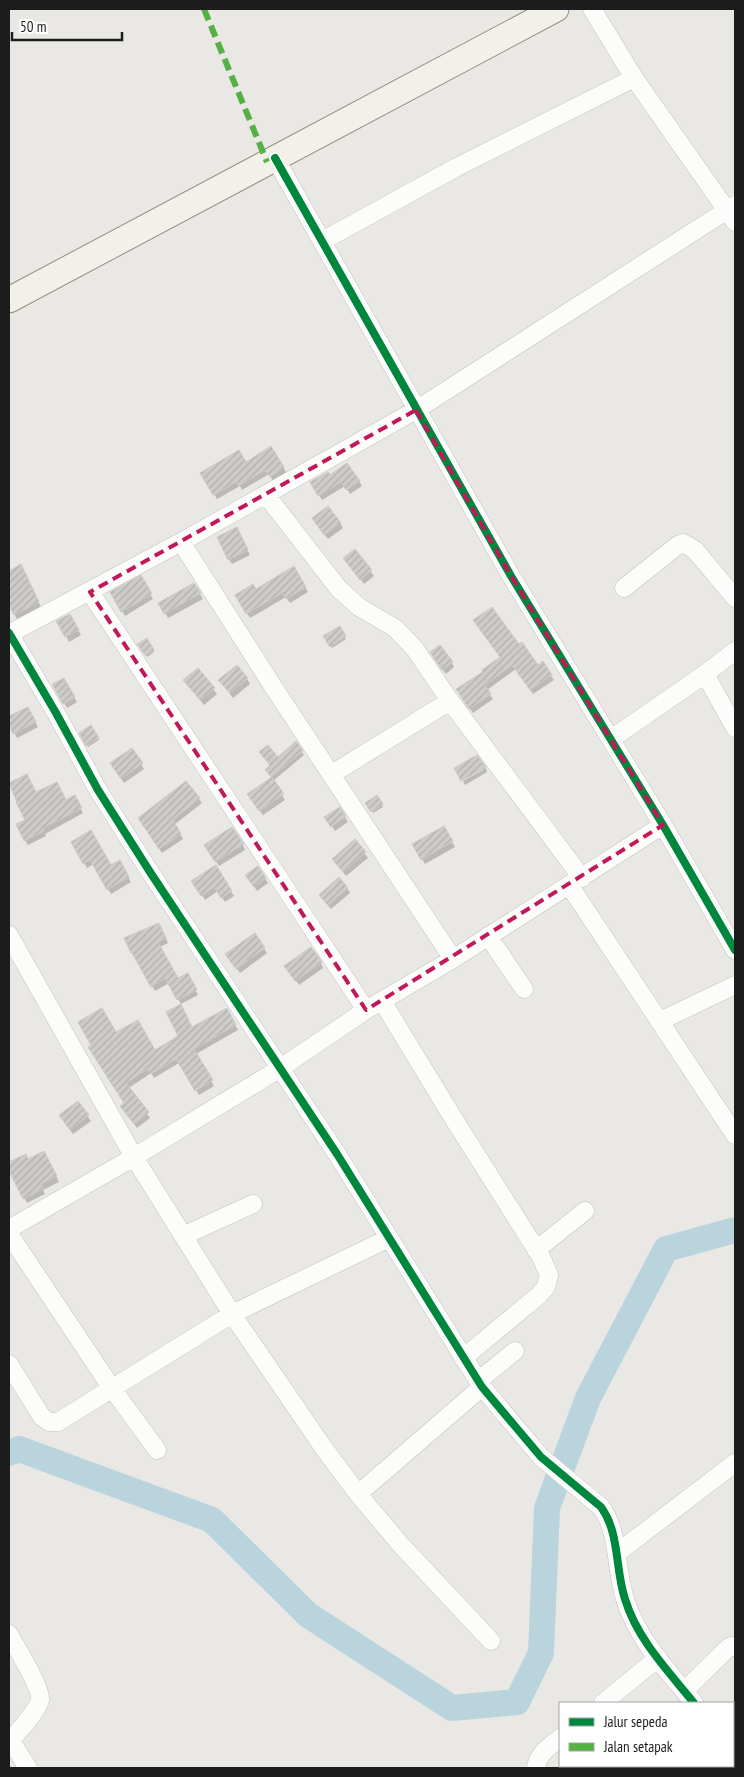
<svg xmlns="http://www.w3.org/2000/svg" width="744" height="1777" viewBox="0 0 744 1777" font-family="'PT Sans Narrow',sans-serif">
	<defs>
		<pattern id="building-hatch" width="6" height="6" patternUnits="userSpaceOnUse" patternTransform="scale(1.25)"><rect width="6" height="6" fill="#ceccca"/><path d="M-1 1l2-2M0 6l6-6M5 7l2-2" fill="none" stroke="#b0afad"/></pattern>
	</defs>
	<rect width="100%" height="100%" fill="#eae8e5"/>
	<!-- shadow -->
	<path fill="#0003" d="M246,464L283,467L286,472L273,481L269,474L242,490L240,486L217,499L202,474Z
		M330,476L359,481L362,486L350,494L345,486L322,500L312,482Z
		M316,523H340L343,528L328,539Z
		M239,534L250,555L232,564L229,559Z
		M355,550L374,576L364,584L348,563Z
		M21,566L41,607L17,619L9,603L10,600L9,572Z
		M293,568L308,592L290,603L286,597L250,618L236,595L256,591Z
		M140,577L153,599L125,616L112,593Z
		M194,584L203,599L168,618L160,603Z
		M69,615L81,635L69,642L58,621Z
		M339,628L346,639L332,648L325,637Z
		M147,640L154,652L147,657L139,644Z
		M518,646L538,666L551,676L554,680L533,694L516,669L487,690L493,699L473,713L460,694L485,672Z
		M435,658L452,663L454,667L446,674Z
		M198,670L217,694L204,705L188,685Z
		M63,679L77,702L67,708L54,685Z
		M247,679L250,684L233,698L220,680Z
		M28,709L38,727L17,738L9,723V718Z
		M90,727L99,740L88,747L81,733Z
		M296,743L304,755L273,781L285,800L263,815L252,799L273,778L269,774L271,766L263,756L278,759Z
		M132,750L144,769L124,783L115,769Z
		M482,767H485L487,772L465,785L463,781L483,770Z
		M36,793L66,801L74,797L83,813L45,834L46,836L28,845L25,840L27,821Z
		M377,797L383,807L373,813L367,803Z
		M199,799L202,803L174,825L183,839L162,853L142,823Z
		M339,808L348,822L335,831L329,822Z
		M444,828L455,847L425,864L414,845Z
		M355,841L368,858L346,876L333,859Z
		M72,842L111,866L119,862L131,882L111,894L94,864L87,868Z
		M243,845L245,850L219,866L206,846Z
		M215,867L234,896L225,902L218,891L205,900L193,881Z
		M258,868L268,883L257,891L250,880Z
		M347,888L350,893L331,909L323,900Z
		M162,929L168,943L160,947L178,979L187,975L198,995L181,1004L169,983L155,991L136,957Z
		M264,949L267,953L240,973L230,959Z
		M321,963L323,968L299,985L289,971Z
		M227,1010L238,1030L196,1054L214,1086L199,1095L179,1063L154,1078L151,1073L129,1088L150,1118L137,1128L125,1111V1103L116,1034L155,1051Z
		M78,1103L91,1121L73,1134L64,1121Z
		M44,1153L59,1182L43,1190L45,1194L27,1203L9,1168V1164L25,1155L28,1160Z"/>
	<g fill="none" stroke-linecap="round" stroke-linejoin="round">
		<!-- river -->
		<path stroke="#b9d4dc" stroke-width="26" d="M9,1453L19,1449L212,1520L308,1615L452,1708L517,1702L541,1653L547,1508L588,1398L666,1249L735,1230"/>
	</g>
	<!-- building -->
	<path fill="url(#building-hatch)" stroke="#cdcac6" d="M271,446L284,467L270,477L265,470L238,486L236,482L213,495L200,473L239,450L246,462Z
		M347,463L360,481L346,490L341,482L318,496L310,482L328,472L330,475Z
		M328,506L341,523L324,535L312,518Z
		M237,527L248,550L228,560L217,537Z
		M355,549L372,570L360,580L343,558Z
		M21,564L39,602L14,615L9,606V571Z
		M294,566L306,587L286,599L282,593L246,614L235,595L253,584L256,589Z
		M141,575L152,594L121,612L110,592Z
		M194,583L201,593L164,614L158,603Z
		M492,607L519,644L522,642L538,665L543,661L552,675L530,690L512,665L485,685L491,694L469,709L456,689L483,672L482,670L500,657L473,620Z
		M70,614L79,630L65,637L56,621Z
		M340,626L346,636L330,647L323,636Z
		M147,638L154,650L145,655L137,644Z
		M440,645L453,662L442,670L430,652Z
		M237,665L248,678L230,693L218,680Z
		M198,668L215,688L200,700L183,680Z
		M64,678L75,697L63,704L52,684Z
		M28,707L36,722L13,734L9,726V716Z
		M91,725L99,738L86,746L79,733Z
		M296,741L303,751L271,777L265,770L270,765L259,752L268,745L278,757Z
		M132,748L143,763L121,779L110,763Z
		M477,755L486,767L461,781L454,768Z
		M27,774L36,792L57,782L66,800L75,795L82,808L43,828L44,831L24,841L16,824L25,820L16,802H17L9,783Z
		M272,777L284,794L259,811L247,794Z
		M186,781L200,798L173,820L181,834L159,849L138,818Z
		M377,795L383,804L371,812L365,803Z
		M340,807L346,816L331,827L324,817Z
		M444,826L453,841L421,860L412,844Z
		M232,827L244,844L215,862L204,845Z
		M91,830L111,865L120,860L129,877L107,890L90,860L83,864L71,842Z
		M355,839L366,852L343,872L332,859Z
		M216,865L232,891L221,898L214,887L201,896L191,881Z
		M258,866L266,878L254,887L245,875Z
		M339,877L348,888L328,905L319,895Z
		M159,923L166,938L158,942L178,978L188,973L197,990L177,1000L165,978L151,987L132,953H131L124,938Z
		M255,933L265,948L236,969L225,954Z
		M311,947L322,962L295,981L284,966Z
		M181,1004L192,1027L227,1008L236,1025L194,1049L213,1080L195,1091L176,1059L151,1074L148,1069L126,1083L149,1112L134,1124L120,1106L124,1103L88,1047L91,1045L78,1022L102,1008L116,1032L138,1020L155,1050L178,1036L166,1012Z
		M78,1101L89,1115L70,1130L59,1115Z
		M44,1151L57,1176L41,1184L43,1189L23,1199L9,1171V1162L26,1154L28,1159Z"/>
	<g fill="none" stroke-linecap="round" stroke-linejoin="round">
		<!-- street casing -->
		<g stroke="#c3c2c1" stroke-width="19">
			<path id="street" d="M592,9L634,78L735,222
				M275,158L511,576L663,825L735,950
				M322,241L457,167L634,78
				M266,495L339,589L359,607L395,628L415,649L450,701L582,878
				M181,542L274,688L453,959
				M624,588L678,545L683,543L695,550L735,598
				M90,592L366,1010
				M9,633L56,713L98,790L150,872L337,1154L482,1387L541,1457L601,1507C620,1533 615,1569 625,1599C637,1639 668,1671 694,1703
				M9,634L181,542L416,410L735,205
				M705,674L735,728
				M611,739L705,674L735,651
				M332,774L450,701
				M569,885L735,1135
				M9,935L134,1157L232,1314L323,1447L358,1494L401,1545L491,1641
				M488,936L524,989
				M382,1001L455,1121L541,1257L549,1275L546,1287L538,1296L463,1358
				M660,1021L735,985
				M9,1229L134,1157L279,1069L366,1010L453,959L663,825
				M9,1234L111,1387L157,1450
				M185,1235L253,1204
				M536,1250L585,1211
				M9,1364L42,1417L49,1422H58L232,1314L389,1238
				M478,1381L515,1351
				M358,1494L482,1387
				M617,1553L735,1463
				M9,1634C15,1646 42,1688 40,1700C37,1712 19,1730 11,1740
				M684,1691L728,1648L731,1646L735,1647
				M603,1703L658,1658
				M9,1738L28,1768
				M733,1751L735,1754
				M536,1768C538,1753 549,1747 560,1738"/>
		</g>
		<!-- secondary casing -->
		<g stroke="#91927e" stroke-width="27">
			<path id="secondary" d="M9,300L556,9"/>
		</g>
		<!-- street -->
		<use href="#street" stroke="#fcfcfb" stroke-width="18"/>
		<!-- secondary -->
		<use href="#secondary" stroke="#f1f1e9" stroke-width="25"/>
		<!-- quiet -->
		<path stroke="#55b145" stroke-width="6" stroke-dasharray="12 6" stroke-linecap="butt" d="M204,9L267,162"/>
		<!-- cycleway casing -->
		<g stroke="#fff" stroke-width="11">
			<path id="cycleway" d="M275,158L511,576L663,825L735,950
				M9,633L56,713L98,790L150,872L337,1154L482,1387L541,1457L601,1507C620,1533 615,1569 625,1599C637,1639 668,1671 694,1703"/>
		</g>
		<!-- cycleway -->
		<use href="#cycleway" stroke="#00873e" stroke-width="8"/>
	</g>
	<!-- marked area -->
	<path fill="none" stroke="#c2185b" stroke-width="4" stroke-dasharray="10 6" stroke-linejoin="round" d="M416,410L511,576L663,825L366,1010L90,592Z"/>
	<!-- border -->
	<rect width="744" height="1777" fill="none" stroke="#1c1c1c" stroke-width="20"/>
	<!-- legend -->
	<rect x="559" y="1702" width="175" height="65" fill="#ffffff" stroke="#a4a4a4"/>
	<rect x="569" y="1718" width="25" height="8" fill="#00873e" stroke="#a4a4a4"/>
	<text x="604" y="1727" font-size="15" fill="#1c1c1c">Jalur sepeda</text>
	<rect x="569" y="1743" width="25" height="8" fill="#55b145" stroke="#a4a4a4"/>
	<text x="604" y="1752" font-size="15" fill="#1c1c1c">Jalan setapak</text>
	<!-- scale -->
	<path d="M12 32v8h110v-8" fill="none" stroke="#1c1c1c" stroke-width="2.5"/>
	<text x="20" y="32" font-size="15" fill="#1c1c1c" stroke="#ffffff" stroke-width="4" paint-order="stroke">50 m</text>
</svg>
